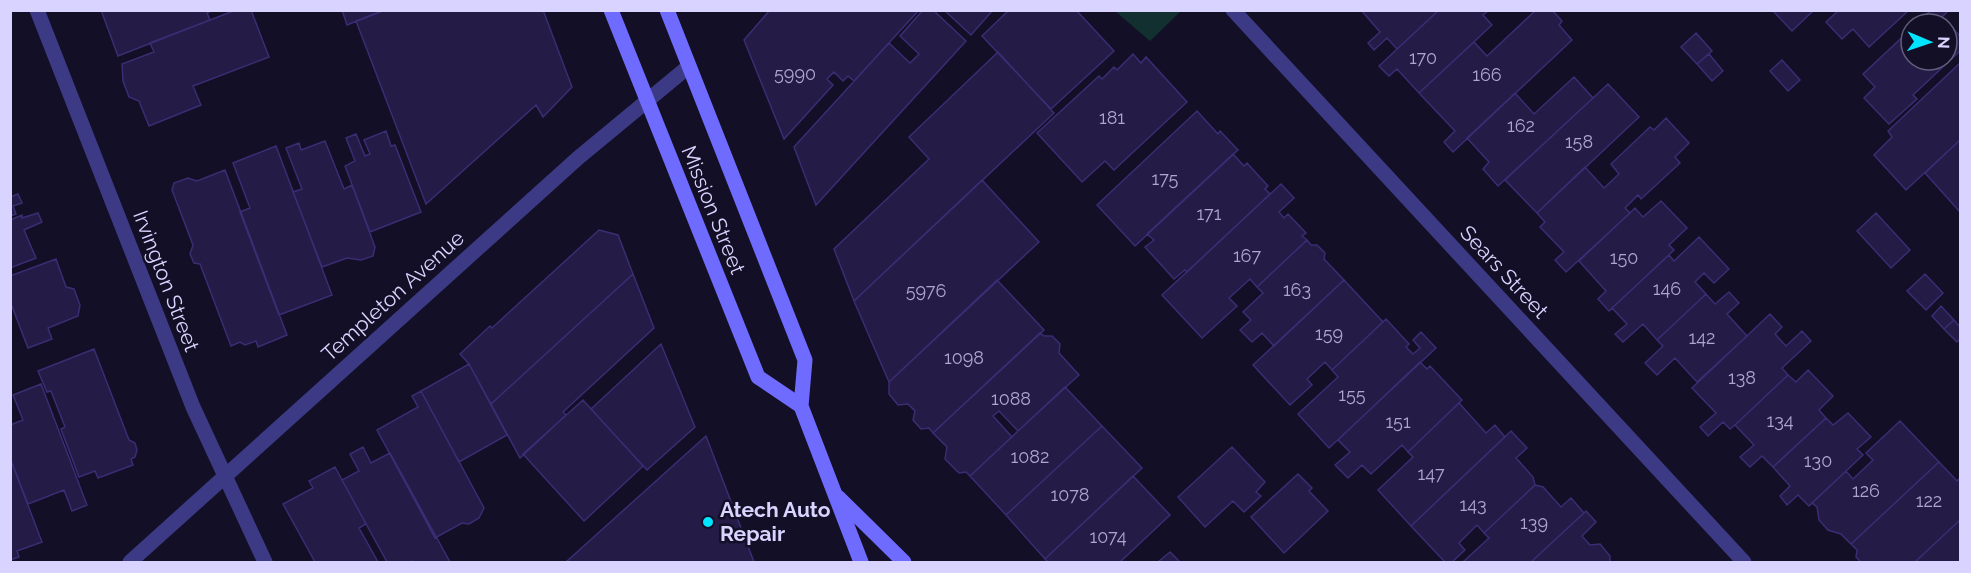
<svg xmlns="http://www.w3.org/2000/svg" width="1971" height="573" viewBox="0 0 1971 573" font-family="Raleway,sans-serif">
	<rect width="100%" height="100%" fill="#130f26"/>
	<!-- green -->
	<path fill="#12302f" d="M1115,11H1181L1150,41Z"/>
	<!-- building -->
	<path fill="#241b47" stroke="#3b2d73" stroke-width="1.5" d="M101,10H213L207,13L210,20L118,56Z
		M236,10H251L269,57L193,86L201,105L149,126L139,101L129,97L123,81L122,64L154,52L150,43Z
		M342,10H385L347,25Z
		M385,10H543L572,87L543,117L536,105L426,204L356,21Z
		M770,10H919L854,81L848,76L843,81L834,72L827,79L833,85L784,139L744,40Z
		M923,10H933L966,41L816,205L794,147L889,43L910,63L919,54L900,36Z
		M944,10H993L971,35Z
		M1009,10H1076L1114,51L1051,109L982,36Z
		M1361,10H1439L1397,49L1387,38L1374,50L1368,43L1380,32Z
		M1439,10H1489L1483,15L1492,25L1419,93L1397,69L1389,76L1379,66Z
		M1536,10H1552L1562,21L1559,25L1572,40L1453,152L1444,142L1455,131L1419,93L1474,42L1487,56Z
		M1776,10H1814L1792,31L1774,12Z
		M1839,10H1909L1869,47L1853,29L1842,39L1826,22Z
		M1931,10H1949L1942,17L1960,36V51L1913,95L1917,99L1889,124L1864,98L1875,87L1863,74L1911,29V60H1947V24H1917Z
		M1696,33L1712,51L1697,64L1681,47Z
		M998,52L1054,113L854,301L834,249L929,159L909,137Z
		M1133,54L1141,63L1146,57L1187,102L1114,170L1105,161L1082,182L1037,133L1099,76L1102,79L1114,67L1117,70Z
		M1709,54L1723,71L1712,81L1697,64Z
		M1782,60L1800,80L1788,91L1770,71Z
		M1960,63V140L1906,190L1874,155L1892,137L1888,131Z
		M1574,77L1593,98L1498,186L1483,169L1489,162L1467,138L1515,93L1534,114Z
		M1608,84L1639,117L1537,213L1505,180Z
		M1197,111L1218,134L1220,131L1238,150L1135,246L1097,205Z
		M1666,118L1689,143L1675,157L1680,163L1641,199L1638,195L1625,208L1630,213L1566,272L1555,260L1564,252L1540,227L1545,222L1537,213L1585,167L1604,188L1619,174L1611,164L1650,127L1654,130Z
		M386,131L391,146L395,145L421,212L370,232L345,166L355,161L346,138L356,134L365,156L370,154L364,140Z
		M1960,140V212L1925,173Z
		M325,141L344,189L352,185L375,247L373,256L361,260L347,258L322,267L293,192L302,189L286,148L299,143L301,150Z
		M276,146L332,295L279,315L240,212L250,208L233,163Z
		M1233,154L1244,166L1247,163L1268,186L1265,189L1270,194L1187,272L1185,270L1174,279L1145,247L1154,240L1147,234Z
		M225,170L287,335L258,347L256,341L245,345L240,342L231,346L200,264L194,263L190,254L193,245L172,190L174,183L188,178L197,181Z
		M982,180L1039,242L889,382L854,301Z
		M1281,184L1294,198L1279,212L1284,218L1288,214L1306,233L1302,236L1307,240L1257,287L1250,279L1229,298L1237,306L1202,338L1162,295Z
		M18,194L22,203L13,206L16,214L10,216V197Z
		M1661,201L1687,228L1669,245L1674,250L1609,311L1598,299L1606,291L1579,261L1635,208L1643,217Z
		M38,213L42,222L24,230L36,258L10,268V220L22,215V218Z
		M1876,213L1910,250L1891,268L1857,231Z
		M599,230L618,235L633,274L491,404L469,364L460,354L490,326L492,328Z
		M1699,237L1729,269L1714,283L1704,273L1695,282L1706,294L1657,340L1643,324L1623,342L1615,334L1627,324L1612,308L1669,255L1674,261Z
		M1307,240L1311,245H1317L1325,253L1324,259L1344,280L1274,346L1262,333L1252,342L1240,330L1251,320L1243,312L1263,293L1257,287Z
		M56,259L66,287L74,289L80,305L78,316L48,328L52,339L28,348L10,301V276Z
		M633,274L654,328L563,412L566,415L520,458L491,404Z
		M1925,274L1943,293L1926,310L1907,291Z
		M997,280L1044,330L933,433L929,428L921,429L913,420L915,411L908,404L898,405L889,394V382Z
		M1344,280L1383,322L1332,370L1325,362L1307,379L1312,385L1290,405L1253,365Z
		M1729,292L1739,303L1727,314L1747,336L1697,382L1675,358L1657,375L1645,363L1663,346L1657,340L1706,294L1715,304Z
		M1941,306L1954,320L1944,329L1932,316Z
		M1770,314L1782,327L1775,334L1786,346L1802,331L1811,341L1782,368L1788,375L1735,425L1730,429L1723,422L1708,436L1700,427L1716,413L1692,388Z
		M1386,319L1409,344L1406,347L1413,354L1420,348L1413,340L1421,332L1436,348L1329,448L1298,414L1338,377L1332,370Z
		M1954,320L1960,327V339L1957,342L1944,329Z
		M1040,333L1044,336H1052L1060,344L1059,353L1079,375L1018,431L999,411L993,416L1012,437L970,476L966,472L959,473L945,459L947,447L933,433Z
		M661,344L695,427L647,470L591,409Z
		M94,349L129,440L135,443L137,450L135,457L131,459L133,465L98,478L95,471L79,477L61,429L65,427L51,391L47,392L38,371Z
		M1420,362L1427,369L1430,366L1462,400L1408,452L1402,445L1371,474L1362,465L1348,478L1335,465L1350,452L1338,440Z
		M469,364L507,435L459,462L421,391Z
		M1808,370L1833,396L1819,410L1826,418L1773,467L1762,456L1750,467L1740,457L1754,445L1735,425L1788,375L1796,382Z
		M41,384L87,505L72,511L64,490L28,504L10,458V425L23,420L13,395Z
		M1065,387L1102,426L1006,515L970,476Z
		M421,391L484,508L479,518L469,524L462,523L435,538L377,430L418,407L412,396Z
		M583,400L643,466L584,521L523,454Z
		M1459,403L1486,433L1495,425L1505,437L1411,526L1378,490L1413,457L1408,452Z
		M1848,413L1871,437L1857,449L1863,455L1809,506L1798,495L1787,505L1780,496L1790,486L1773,467L1826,418L1833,425Z
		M1900,421L1939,462L1851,544L1841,534L1828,530L1819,520L1817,507L1812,503L1846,471L1853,479L1873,460L1866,453Z
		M1102,426L1142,468L1045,559L1006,515Z
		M1511,431L1527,448L1516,458L1533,477L1535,485L1484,533L1477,525L1459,543L1465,550L1452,562H1445L1411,526Z
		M706,436L754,562H566Z
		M363,447L371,463L390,453L450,562H414L413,561L410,562H387L342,480L359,471L350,454Z
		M1232,447L1265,482L1256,492L1261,496L1244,512L1233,501L1205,527L1178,497Z
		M10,458L42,542L17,551L19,557L10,560Z
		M1939,462L1957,481L1960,478V520L1915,562H1861L1856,557L1857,550L1851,544Z
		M335,467L366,524L359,528L378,562H315L283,504L313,488L309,481Z
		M1298,474L1312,488L1309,491L1328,511L1284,553L1251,517Z
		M1133,476L1170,515L1120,562H1048L1045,559Z
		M1535,485L1543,487L1561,507L1571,498L1584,513L1531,562H1463L1489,538L1484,533Z
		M1586,511L1596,522L1582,536L1590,545L1600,544L1610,556V562H1531Z
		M1960,520V562H1915Z
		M1170,552L1180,562H1158Z"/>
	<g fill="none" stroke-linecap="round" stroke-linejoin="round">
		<!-- street -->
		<path stroke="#3d3a85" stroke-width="15" d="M37,10L193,407L265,562
			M1233,10L1744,562
			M130,562L578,158L688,67"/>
		<!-- secondary -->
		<path stroke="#6f6bff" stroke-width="15" d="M611,10L758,377L801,406
			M667,10L805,360L801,406L861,562
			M838,497L904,562"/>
	</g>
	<!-- markers -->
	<circle fill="#00e5ff" stroke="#130f26" stroke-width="2" cx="708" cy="522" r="6"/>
	<g text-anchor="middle" stroke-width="5" stroke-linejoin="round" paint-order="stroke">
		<!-- number labels -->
		<g font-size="18" fill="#aca6d1">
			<text x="1423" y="64">170</text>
			<text x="795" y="80">5990</text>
			<text x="1487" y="81">166</text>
			<text x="1112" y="124">181</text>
			<text x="1521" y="132">162</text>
			<text x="1579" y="148">158</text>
			<text x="1165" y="185">175</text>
			<text x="1209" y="220">171</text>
			<text x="1247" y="262">167</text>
			<text x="1624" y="264">150</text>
			<text x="1667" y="295">146</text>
			<text x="1297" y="296">163</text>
			<text x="926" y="297">5976</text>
			<text x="1329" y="340">159</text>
			<text x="1702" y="344">142</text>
			<text x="964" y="364">1098</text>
			<text x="1742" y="384">138</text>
			<text x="1352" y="401">155</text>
			<text x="1011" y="405">1088</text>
			<text x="1780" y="427">134</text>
			<text x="1398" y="428">151</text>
			<text x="1030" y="463">1082</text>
			<text x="1818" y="467">130</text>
			<text x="1431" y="480">147</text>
			<text x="1866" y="497">126</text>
			<text x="1070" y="501">1078</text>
			<text x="1929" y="507">122</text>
			<text x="1473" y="511">143</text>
			<text x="1534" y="529">139</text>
			<text x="1108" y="543">1074</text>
		</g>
		<!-- street labels -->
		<g font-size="21" fill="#d9d4ff" stroke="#130f26">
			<text transform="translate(713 210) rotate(68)" y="7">Mission Street</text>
			<text transform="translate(1504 272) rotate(47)" y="7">Sears Street</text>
			<text transform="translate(166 281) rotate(69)" y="7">Irvington Street</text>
			<text transform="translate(393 296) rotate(-42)" y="7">Templeton Avenue</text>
		</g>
		<!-- poi labels -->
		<g font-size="21" font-weight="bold" fill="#d9d4ff" stroke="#130f26" text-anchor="start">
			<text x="720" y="517">Atech Auto<tspan x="720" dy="24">Repair</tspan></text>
		</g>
	</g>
	<!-- border -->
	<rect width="1971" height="573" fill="none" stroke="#d9d4ff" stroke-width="24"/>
	<!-- north arrow -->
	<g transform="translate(1929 42) rotate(92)"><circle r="28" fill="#130f26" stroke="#625e7d" stroke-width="1.5"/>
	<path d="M0-4.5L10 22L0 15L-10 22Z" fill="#00e5ff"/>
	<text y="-9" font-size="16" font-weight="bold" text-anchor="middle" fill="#d9d4ff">N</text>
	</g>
</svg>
